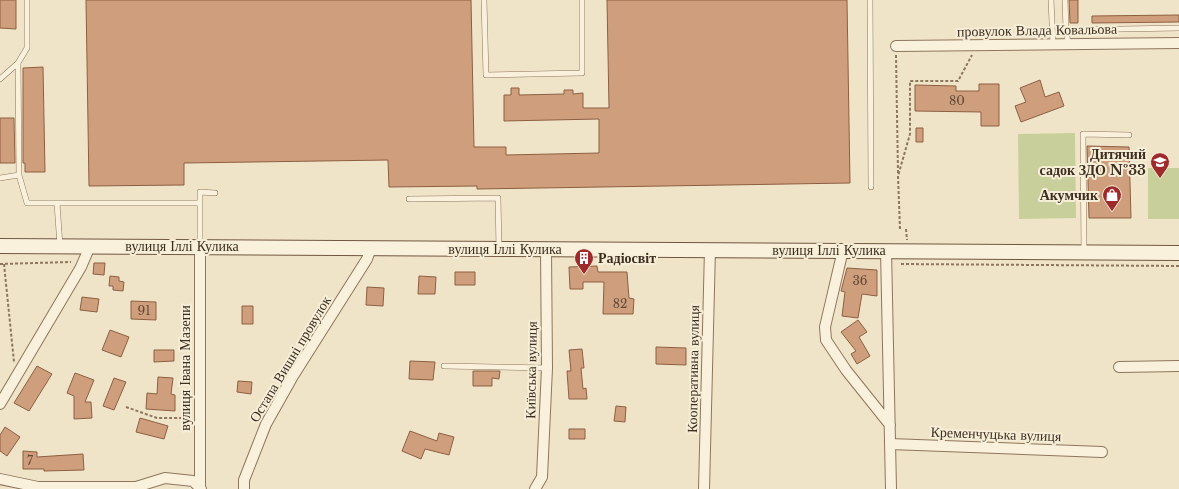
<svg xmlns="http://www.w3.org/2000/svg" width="1179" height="489" viewBox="0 0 1179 489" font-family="'Libre Baskerville',serif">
	<rect width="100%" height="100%" fill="#f0e4c8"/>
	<!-- green -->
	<path fill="#c9cf9b" d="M1075,133L1076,218L1019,219L1018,134Z
		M1148,168H1179V219H1148Z"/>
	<!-- building -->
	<path fill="#cf9f7d" stroke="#8d5f41" d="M0,0H16V29L0,28Z
		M86,0H471L474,147H506V155L599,153V119L504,121V95H511V88H519V95L564,94V90H573V94L583,93V108H609L607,0H847L850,183L477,189V186L389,187L388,160L184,163V185L89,186Z
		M1069,0H1078V23H1070Z
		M1179,15V22L1092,23V16Z
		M43,67L45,172H25V163H23V68Z
		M1040,80L1045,97L1059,92L1064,106L1021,122L1015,106L1026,102L1020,88Z
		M979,84H999V126H981V112L915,111V85L956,86V91H979Z
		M0,118H14L15,163H0Z
		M916,128H923V142H916Z
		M1087,146L1129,147L1131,218H1089Z
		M94,263H105L104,275L93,274Z
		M597,266L598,272H627L629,298L634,299L633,314H603L604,282H583V289H570L569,267Z
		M847,268L877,270V296L862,294L858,318L842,316L845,292L841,291Z
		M455,272H475V285H455Z
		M110,276L119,277V281L124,282L123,291L113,290V286H109Z
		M419,276L436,277L435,294H418Z
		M367,287L384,288L383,306L366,305Z
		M82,297L99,299L97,312L80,310Z
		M131,301L156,302V320L131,319Z
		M242,306H253V324H242Z
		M858,320L867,332L859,337L870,356L857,364L851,354L856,351L841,332Z
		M110,330L129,337L121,357L102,350Z
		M656,347L686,348V365L656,364Z
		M582,349L584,368H581L583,389L586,388L587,399H569L567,371H571L569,350Z
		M154,350H174V361L154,362Z
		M410,361L435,362L433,380L409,379Z
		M37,366L52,374L29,411L14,403Z
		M473,371H500L499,379L492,378V386H473Z
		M75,373L94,380L85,402H91L92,418L74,419V396L67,393Z
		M158,377L173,378L171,394L175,395V411L146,409L147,393L157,394Z
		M114,378L126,382L114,410L103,406Z
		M238,381L252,382L251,394L237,392Z
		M616,406L626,407L625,422L614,421Z
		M140,418L168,426L164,439L136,432Z
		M5,427L20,437L7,456L0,451V435Z
		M569,429H585V439H569Z
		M410,431L437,441L439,433L454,437L449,455L425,449L421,459L402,451Z
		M23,451L37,452V457L83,454L84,470L44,471V469H23Z"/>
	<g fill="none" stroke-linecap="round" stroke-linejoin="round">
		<!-- lane casing -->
		<g stroke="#8d765c" stroke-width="6">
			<path id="lane" d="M484,0L486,75L582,73V0
				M870,0L871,187
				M1051,0L1053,44
				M1065,0L1066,30
				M1068,43L1066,30L1179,28
				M18,63L19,175L27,203H200V245
				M0,79L18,63L27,48V0
				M0,178L19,175
				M409,199L498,198L499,249
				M57,203L60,246
				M200,203V192L215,193
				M1084,251L1083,134L1129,135
				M444,366L547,368"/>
		</g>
		<!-- street casing -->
		<g stroke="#8d765c" stroke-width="12">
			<path id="street" d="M896,46L1179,43
				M843,250L825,327L826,340L846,370L890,425
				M886,250L891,489
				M1119,367L1179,366
				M0,404L81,267L90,246
				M890,444L1102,452
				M0,479L38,487H136L165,478L193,481L201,489
				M200,489V246
				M244,489V480L266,424L293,376L367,259L371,248
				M535,489L542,477L547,368L546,249
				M704,489L710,249"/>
		</g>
		<!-- secondary casing -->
		<g stroke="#6f573f" stroke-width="16">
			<path id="secondary" d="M0,246L1179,253"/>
		</g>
		<!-- path -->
		<path stroke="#8d765c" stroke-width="2" stroke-dasharray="3 2" stroke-linecap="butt" d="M896,55L898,173
			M900,229L898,176L910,134V81H958L972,55
			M906,229L907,240
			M0,264L71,262
			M4,264L14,362
			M901,264L1179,266
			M126,407L157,418H190"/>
		<!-- lane -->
		<use href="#lane" stroke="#faf1dc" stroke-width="5"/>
		<!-- street -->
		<use href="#street" stroke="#faf1dc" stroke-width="10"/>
		<!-- secondary -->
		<use href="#secondary" stroke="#faf1dc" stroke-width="14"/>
	</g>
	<!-- icons -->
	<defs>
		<g id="school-pin" transform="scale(1)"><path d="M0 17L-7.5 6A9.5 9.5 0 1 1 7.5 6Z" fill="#9e2a2b" stroke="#f7eed8"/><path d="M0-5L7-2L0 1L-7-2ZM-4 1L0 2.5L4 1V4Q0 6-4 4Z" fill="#fff"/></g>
		<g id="shop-pin" transform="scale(1)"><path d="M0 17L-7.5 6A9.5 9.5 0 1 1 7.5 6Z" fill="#9e2a2b" stroke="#f7eed8"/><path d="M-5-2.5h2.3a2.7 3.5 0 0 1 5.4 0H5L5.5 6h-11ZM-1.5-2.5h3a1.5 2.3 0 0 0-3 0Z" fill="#fff"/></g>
		<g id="building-pin" transform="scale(1)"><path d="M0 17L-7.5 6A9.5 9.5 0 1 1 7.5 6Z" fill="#9e2a2b" stroke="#f7eed8"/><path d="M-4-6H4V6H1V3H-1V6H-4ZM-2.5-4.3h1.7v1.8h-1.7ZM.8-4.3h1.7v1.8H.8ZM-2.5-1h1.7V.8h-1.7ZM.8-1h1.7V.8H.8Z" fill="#fff"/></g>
	</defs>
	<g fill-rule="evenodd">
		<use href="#school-pin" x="1160" y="162"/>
		<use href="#shop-pin" x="1112" y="195"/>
		<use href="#building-pin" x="584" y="258"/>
	</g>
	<g text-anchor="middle" stroke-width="4" stroke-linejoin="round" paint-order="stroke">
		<!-- number labels -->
		<g font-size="12" fill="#624a37">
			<text x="957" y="105">80</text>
			<text x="860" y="285">36</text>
			<text x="620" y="308">82</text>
			<text x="144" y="315">91</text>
			<text x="30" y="465">7</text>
		</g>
		<!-- street labels -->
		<g font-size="14" fill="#3d2e20" stroke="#f7eed8">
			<text transform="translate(1037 30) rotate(-1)" y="5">провулок Влада Ковальова</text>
			<text x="182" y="251">вулиця Іллі Кулика</text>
			<text x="505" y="254">вулиця Іллі Кулика</text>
			<text x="829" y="255">вулиця Іллі Кулика</text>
			<text transform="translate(290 359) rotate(-59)" y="5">Остапа Вишні провулок</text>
			<text transform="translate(185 368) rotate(-90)" y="5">вулиця Івана Мазепи</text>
			<text transform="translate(693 369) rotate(-89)" y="5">Кооперативна вулиця</text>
			<text transform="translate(531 370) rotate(-89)" y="5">Київська вулиця</text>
			<text transform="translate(996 434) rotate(2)" y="5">Кременчуцька вулиця</text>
		</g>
		<!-- poi labels -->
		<g font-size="14" font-weight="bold" fill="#3d2e20" stroke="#f7eed8" text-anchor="end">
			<text x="1146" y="159">Дитячий<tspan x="1146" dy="16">садок ЗДО №33</tspan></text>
			<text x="1098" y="200">Акумчик</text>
			<text x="598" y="263" text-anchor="start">Радіосвіт</text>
		</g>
	</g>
</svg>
